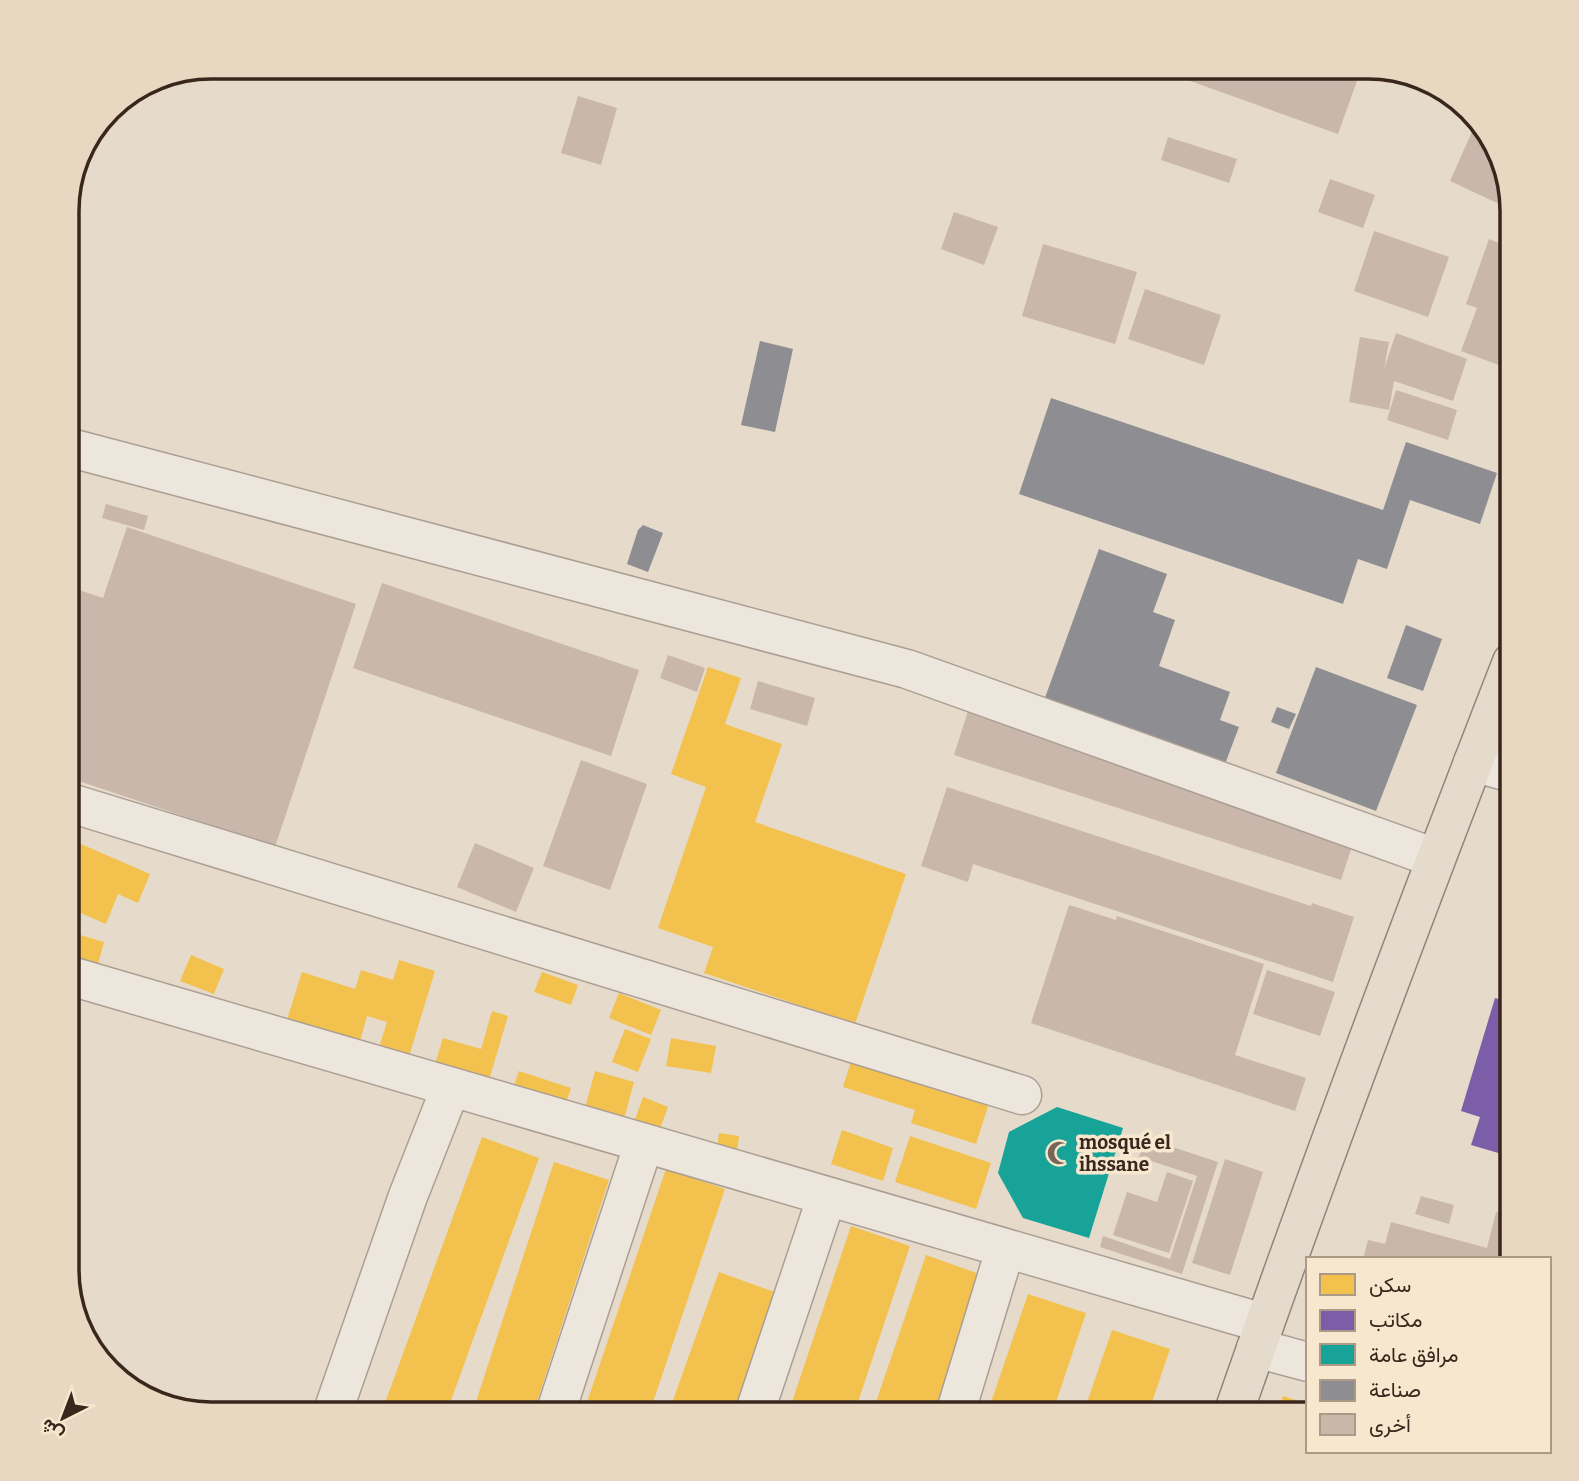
<svg xmlns="http://www.w3.org/2000/svg" width="1579" height="1481" viewBox="0 0 1579 1481" font-family="Bitter,Vazirmatn,serif">
	<rect width="100%" height="100%" fill="#e6daca"/>
	<!-- homes -->
	<path fill="#f2c14e" d="M708,667L741,678L725,724L782,744L755,822L906,874L855,1024L704,973L713,947L658,928L706,787L671,774Z
		M67,838L150,874L138,903L118,894L106,924L67,907Z
		M70,932L104,942L96,972L67,963Z
		M191,955L224,969L214,994L180,981Z
		M399,960L435,971L406,1066L376,1057L387,1022L367,1016L357,1052L284,1029L302,972L355,989L361,970L393,980Z
		M542,972L578,985L571,1005L534,992Z
		M619,993L661,1010L651,1035L609,1018Z
		M492,1011L508,1016L487,1087L433,1071L443,1038L481,1049Z
		M625,1029L651,1039L638,1072L612,1062Z
		M671,1038L716,1046L711,1073L666,1066Z
		M853,1055L992,1094L976,1144L911,1123L915,1110L843,1087Z
		M519,1071L571,1088L563,1111L511,1093Z
		M595,1071L634,1082L624,1119L585,1108Z
		M643,1097L668,1107L657,1137L632,1128Z
		M842,1130L893,1148L883,1181L831,1164Z
		M719,1133L739,1136L736,1160L716,1157Z
		M910,1136L991,1163L976,1209L895,1182Z
		M482,1137L539,1158L446,1414H381Z
		M554,1162L609,1180L533,1414H472Z
		M666,1169L725,1189L649,1414H583Z
		M851,1226L910,1246L854,1414H788Z
		M926,1255L985,1276L938,1414H872Z
		M719,1272L780,1294L737,1414H668Z
		M1028,1294L1086,1313L1052,1414H987Z
		M1112,1330L1170,1349L1148,1414H1083Z
		M1283,1396L1308,1404V1414H1277Z"/>
	<!-- offices -->
	<path fill="#7b5ea7" d="M1495,998L1512,1003V1157L1471,1145L1480,1117L1461,1111Z"/>
	<!-- public -->
	<path fill="#17a398" d="M1057,1107L1123,1128L1089,1238L1023,1218L998,1173L1009,1132Z"/>
	<!-- industry -->
	<path fill="#8d8d92" d="M760,341L793,349L775,432L741,425Z
		M1051,398L1383,510L1406,442L1497,473L1480,524L1410,500L1387,569L1358,559L1343,604L1019,494Z
		M643,525L663,533L648,572L627,564L638,530Z
		M1099,549L1167,574L1153,612L1175,620L1159,666L1230,692L1220,720L1239,727L1222,772L1042,706Z
		M1406,625L1442,639L1423,691L1387,678Z
		M1316,667L1417,705L1376,811L1276,773Z
		M1277,707L1296,714L1289,729L1271,722Z"/>
	<!-- building -->
	<path fill="#cab7ab" d="M1151,67H1318L1357,81L1338,134Z
		M578,96L617,108L601,165L561,153Z
		M1475,125L1483,128L1501,155L1507,181L1497,203L1450,181Z
		M1168,137L1237,159L1229,183L1161,160Z
		M1330,179L1375,195L1363,228L1318,212Z
		M954,212L998,227L984,265L941,249Z
		M1374,231L1449,257L1428,317L1354,291Z
		M1489,239L1512,248V370L1461,351L1477,308L1466,304Z
		M1043,244L1137,272L1115,344L1022,316Z
		M1145,289L1221,315L1204,365L1128,339Z
		M1396,333L1467,359L1453,401L1382,377L1394,381L1389,410L1349,402L1360,337L1389,342L1384,369Z
		M1396,390L1457,410L1448,440L1387,420Z
		M106,504L148,516L144,530L102,518Z
		M127,527L356,604L275,847L67,777V586L103,598Z
		M382,583L639,670L611,756L353,668Z
		M668,655L705,668L697,692L660,678Z
		M758,681L815,698L807,726L750,709Z
		M969,708L1356,834L1341,880L954,755Z
		M581,760L647,784L610,890L543,866Z
		M947,787L1311,906L1312,903L1354,917L1333,982L973,864L968,882L921,866Z
		M475,843L534,868L516,912L457,887Z
		M1069,905L1116,920L1117,916L1264,964L1235,1055L1306,1078L1295,1111L1031,1023Z
		M1267,970L1335,992L1320,1036L1253,1014Z
		M1145,1138L1218,1162L1182,1274L1100,1247L1103,1236L1170,1259L1197,1176L1139,1157Z
		M1225,1159L1263,1172L1230,1275L1192,1263Z
		M1167,1172L1193,1181L1169,1253L1113,1235L1127,1192L1157,1202Z
		M1421,1196L1454,1205L1449,1224L1415,1214Z
		M1496,1212L1512,1216V1259H1363L1368,1240L1385,1244L1391,1222L1487,1248Z"/>
	<g fill="none" stroke-linecap="round" stroke-linejoin="round">
		<!-- minor casing -->
		<g stroke="#ab9f94" stroke-width="41">
			<path id="minor" d="M67,447L907,669L1435,858
				M1473,762L1512,773
				M67,802L1022,1095
				M67,975C465,1091 863,1210 1263,1323
				M1256,1348L1308,1362
				M332,1414L408,1196L451,1087
				M555,1414L644,1143
				M754,1414L826,1199
				M955,1414L1005,1250"/>
		</g>
		<!-- major casing -->
		<g stroke="#90857b" stroke-width="41">
			<path id="major" d="M1233,1414C1321,1162 1415,911 1512,662"/>
		</g>
		<!-- minor -->
		<use href="#minor" stroke="#ede6dd" stroke-width="38"/>
		<!-- major -->
		<use href="#major" stroke="#e4dbcd" stroke-width="38"/>
	</g>
	<!-- icons -->
	<defs>
		<g id="mosque-bare" transform="scale(1.89)"><path d="M3.5-4.9A6 6 0 1 0 3.5 4.9A5 5 0 1 1 3.5-4.9Z" fill="#766559" stroke="#f8e7cf" stroke-width="2.5" paint-order="stroke"/></g>
	</defs>
	<g fill-rule="evenodd">
		<use href="#mosque-bare" x="1059" y="1153"/>
	</g>
	<g text-anchor="middle" stroke-width="7" stroke-linejoin="round" paint-order="stroke">
		<!-- poi labels -->
		<g font-size="19" font-weight="bold" fill="#39261c" stroke="#f8e7cf" text-anchor="start">
			<text x="1079" y="1149">mosqué el<tspan x="1079" dy="22">ihssane</tspan></text>
		</g>
	</g>
	<!-- crop -->
	<path d="M0 0H1579V1481H0ZM211 79H1368A132 132 0 0 1 1500 211V1270A132 132 0 0 1 1368 1402H211A132 132 0 0 1 79 1270V211A132 132 0 0 1 211 79Z" fill="#e9d8c1" fill-rule="evenodd"/>
	<path fill="none" stroke="#39261c" stroke-width="3.5" d="M211 79H1368A132 132 0 0 1 1500 211V1270A132 132 0 0 1 1368 1402H211A132 132 0 0 1 79 1270V211A132 132 0 0 1 211 79Z"/>
	<!-- legend -->
	<rect x="1306" y="1257" width="245" height="196" fill="#f8e7cf" stroke="#ac9a87" stroke-width="2"/>
	<rect x="1320" y="1274" width="35" height="21" fill="#f2c14e" stroke="#ac9a87" stroke-width="2"/>
	<text x="1369" y="1292" font-size="21" fill="#39261c">سكن</text>
	<rect x="1320" y="1310" width="35" height="21" fill="#7b5ea7" stroke="#ac9a87" stroke-width="2"/>
	<text x="1369" y="1327" font-size="21" fill="#39261c">مكاتب</text>
	<rect x="1320" y="1344" width="35" height="21" fill="#17a398" stroke="#ac9a87" stroke-width="2"/>
	<text x="1369" y="1362" font-size="21" fill="#39261c">مرافق عامة</text>
	<rect x="1320" y="1380" width="35" height="21" fill="#8d8d92" stroke="#ac9a87" stroke-width="2"/>
	<text x="1369" y="1397" font-size="21" fill="#39261c">صناعة</text>
	<rect x="1320" y="1414" width="35" height="21" fill="#cab7ab" stroke="#ac9a87" stroke-width="2"/>
	<text x="1369" y="1432" font-size="21" fill="#39261c">أخرى</text>
	<!-- north arrow -->
	<g transform="translate(63 1418) rotate(222)" stroke="#f8e7cf" stroke-width="5" paint-order="stroke">
	<path d="M0-5L12 26L0 18L-12 26Z" fill="#39261c"/>
	<text y="-10" font-size="19" font-weight="bold" text-anchor="middle" fill="#39261c">ش</text>
	</g>
</svg>
